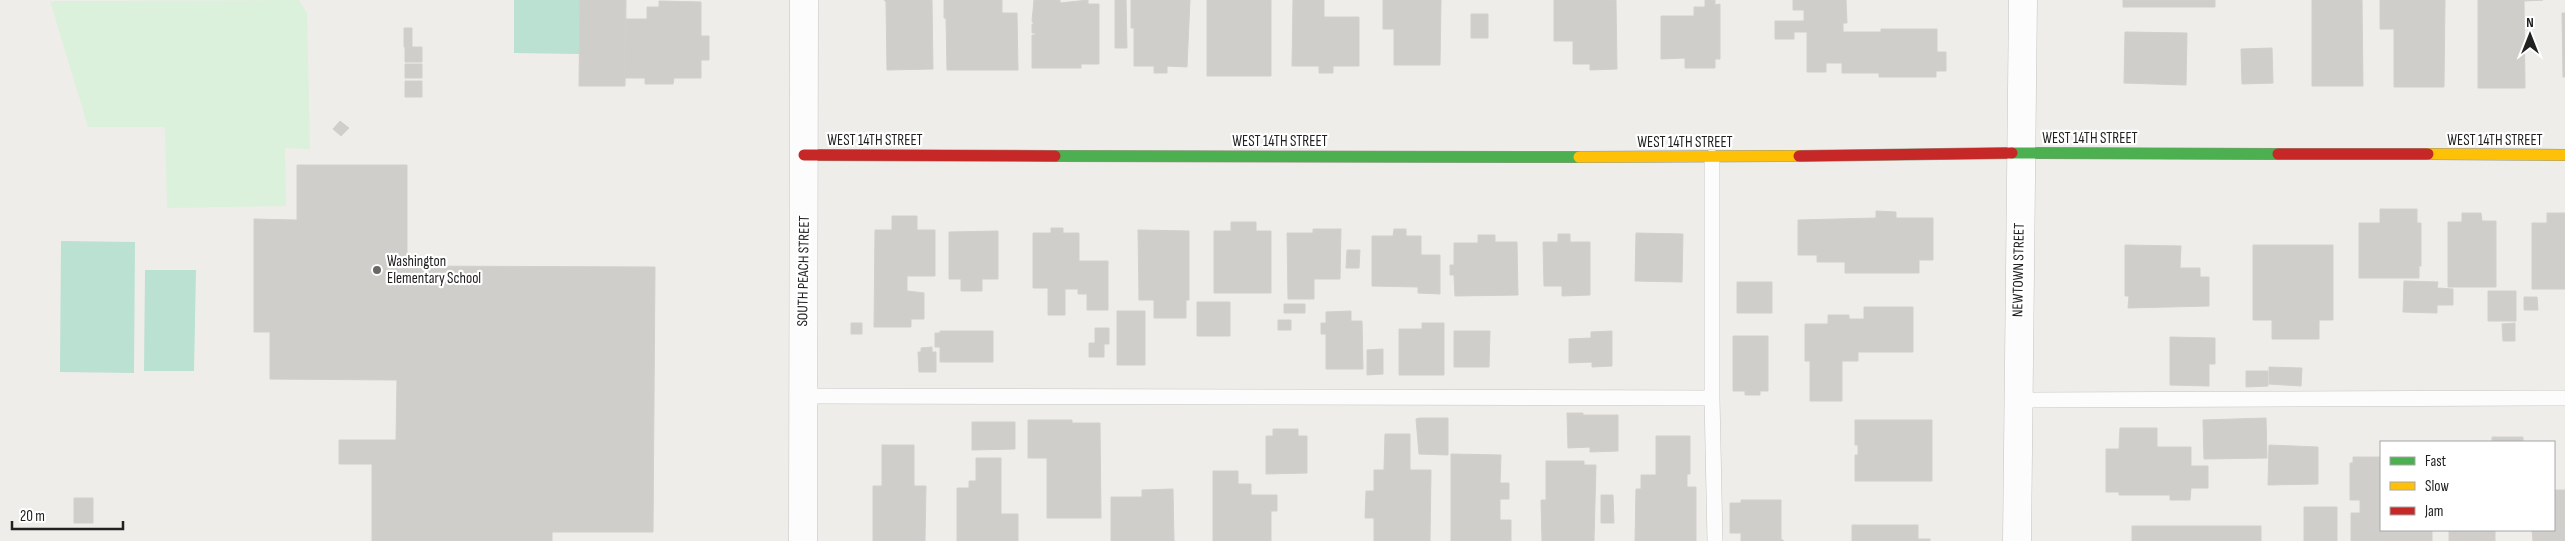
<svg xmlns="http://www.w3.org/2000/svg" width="2565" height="541" viewBox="0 0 2565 541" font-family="'Sofia Sans Condensed',sans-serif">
	<rect width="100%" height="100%" fill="#efedea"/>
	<!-- park -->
	<path fill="#dbf1dc" d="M299,0L307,13L310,149L285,148L286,206L167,208L165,127H88L50,1Z"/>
	<!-- pitch -->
	<path fill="#bae1d2" d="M514,0H580V54L514,53Z
		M61,241L135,242L134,373L60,372Z
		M145,270H196L194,371H144Z"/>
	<!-- building -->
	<path fill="#d0cecb" stroke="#d2cfcc" d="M580,0H626L625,86H579Z
		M884,0H932L933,69L887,70L886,2Z
		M944,0H1002V13H1017L1018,70H947L946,18H944Z
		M1034,0H1060V3L1088,0V4H1099V64H1081V68H1032V35H1035V33H1032V24H1034L1032,21Z
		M1115,0H1126L1127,48H1115Z
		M1131,0H1190L1187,67L1167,66V73H1154V66H1134V28H1131Z
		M1207,0H1271V76H1207Z
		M1293,0H1324V17H1359V66H1333V73H1319V66H1292Z
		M1383,0H1441L1440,65H1394V29H1383Z
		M1554,0H1616L1617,69L1590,70V64H1573V41H1554Z
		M1705,0H1715V5L1720,4V59H1715V68H1685V58L1661,59V16H1694V7H1705Z
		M1793,0H1846L1847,23H1843V32H1881V29H1937V52H1946V71H1936V77H1879V73H1842V63H1826V72H1807V32H1794V39H1775V21H1804V10H1793Z
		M2123,0H2215V7H2123Z
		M2312,0H2362L2363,86H2312Z
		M2380,0H2445L2444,87H2394V29H2380Z
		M2478,0H2543L2524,1L2525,88H2478Z
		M659,1L701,2V36H709V60H701V78H674L673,84H645V78H625L626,19H647V7H659Z
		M2562,13H2565V77H2563Z
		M1471,14H1488V38H1471Z
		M404,28H412V47H404Z
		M2125,32L2187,33L2186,85L2124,83Z
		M405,47H422V62H405Z
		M2272,48L2273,83L2242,84L2241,49Z
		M405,64H422V78H405Z
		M405,81H422V97H405Z
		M340,121L349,128L341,136L333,129Z
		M297,165H407V266L655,267L653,532H552V541H372V464H339V440H396L397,380L270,379V332H254V219L297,220Z
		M2380,209H2417V223H2421V266H2419V278H2359V223H2380Z
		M1876,211L1896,212V218H1933V260H1919V273H1845V262H1817V255H1798V220L1876,218Z
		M2462,213H2481L2482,221H2496V287H2448V222H2462Z
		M2547,213H2565V289H2532V223H2547Z
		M892,216H917V230H935V276H907V291L924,293V319H911V327H874L875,230H892Z
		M1231,222H1256V231H1271V293H1214V231H1231Z
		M1051,228H1063V233H1079V261H1108V310H1087V294H1078V289H1065V315H1048V288H1033V233H1051Z
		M1313,229H1341L1340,279H1314V299H1288L1287,233H1313Z
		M1394,229H1406V236H1421V255H1440V294L1418,293V287L1372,286V236H1393Z
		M1138,230L1189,231V300H1186V318H1154V300H1139Z
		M998,231V279H982V291H961V279H949V232Z
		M1636,233L1683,234L1682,282L1635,281Z
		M1558,234H1570V242H1590V295L1562,296V286H1544L1543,242H1558Z
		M1478,235H1495V242H1517L1518,295L1455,296L1454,275H1450V265H1454V243H1478Z
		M2125,245L2181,246L2180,268H2200V277H2209V306L2128,308L2129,296H2125Z
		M2253,245H2333V320H2319V339H2272V320H2253Z
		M1347,250H1360L1359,268H1346Z
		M2404,281L2438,282L2437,288L2453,289V305H2437V313L2403,312Z
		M1737,282H1772V313H1737Z
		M2488,291H2516V321H2488Z
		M2524,297H2537L2538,310H2524Z
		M1197,302H1230V336H1197Z
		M1284,304H1305V313H1284Z
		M1864,307H1913V352H1858V361H1842V401H1810V361H1805V324H1828V315H1849V319H1864Z
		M1117,311H1145V365H1117Z
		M1351,311V321H1362L1363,369H1326V334H1321V323H1326V312Z
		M1278,320H1291V330H1278Z
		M851,323H862V334H851Z
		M1422,323H1444V375H1399V329H1422Z
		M2515,323V341H2503L2502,324Z
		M1095,328H1109V344H1104V357H1089V343H1095Z
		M940,331H993V362H940V347H935V333H940Z
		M1454,331H1490L1489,367H1454Z
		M1612,331V366L1592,367V362L1569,363V339L1591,338V332Z
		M1733,336H1768V391H1760V395H1745V391H1733Z
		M2170,337L2215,338V364H2209V386L2170,385Z
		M932,347V352H936V372H919L918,352H921V348Z
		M1383,349V374L1367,375V350Z
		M2269,367L2302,368L2301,386L2269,384Z
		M2246,371H2268V386L2246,387Z
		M1567,413H1583V415H1618V451L1590,452V447L1568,448Z
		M1419,418H1448V455L1419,454L1416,419Z
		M2266,418L2267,458L2204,459L2203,420Z
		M1028,420H1072V423H1100L1101,518H1047V458H1028Z
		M1855,420H1932V481H1855V455H1858V445H1855Z
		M972,422H1015V449L972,450Z
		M2120,428H2157V447H2191V466H2208V488H2191L2190,500H2170V495H2119V492H2106V449H2119Z
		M1273,429H1298V436H1307V473L1266,474V436H1273Z
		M1385,434H1410V470H1431L1430,541H1374V518H1365L1366,491H1374V470H1384Z
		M1656,436H1690V474H1687V487H1696V541H1635L1636,489H1641V475H1656Z
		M2492,437H2523V442H2492Z
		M882,445H914V486H926L925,541H873V486H882Z
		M2269,445L2318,447V484L2268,485Z
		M1451,454L1501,455L1500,483H1509V499H1500V520H1511V541H1451Z
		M2353,457H2381V530H2432V541H2351V513H2360V500H2350V463H2353Z
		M976,458H1001V514H1018V541H957V488H969V481H976Z
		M1546,461H1584V465H1596L1594,541H1542L1541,500H1546Z
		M1213,471H1238V484H1251V495H1277V511H1271V541H1213Z
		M1173,489L1174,541H1111V497H1142V490Z
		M2554,490H2565V541H2533L2532,530H2554Z
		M1601,495H1613L1614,523H1601Z
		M74,498H93V523H74Z
		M1741,500H1781V539L1784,541H1741V533H1730V503H1741Z
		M2304,507H2337V541H2304Z
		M1852,525H1918V539H1930V541H1852Z
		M2132,526H2261V541H2132Z
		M2449,530H2495V541H2449Z"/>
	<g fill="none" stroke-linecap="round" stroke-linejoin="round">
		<!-- lane casing -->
		<g stroke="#c5c4c2" stroke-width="16">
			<path id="lane" d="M802,396L1712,398V157
				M1712,398L1715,541
				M2017,400L2565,398"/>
		</g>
		<!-- street casing -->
		<g stroke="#c5c4c2" stroke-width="29">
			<path id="street" d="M803,541L804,0
				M2017,541L2023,0"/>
		</g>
		<!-- fast casing -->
		<g stroke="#959783" stroke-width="12">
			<path id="fast" d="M2012,153L2278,154
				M1055,156L1579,157"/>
		</g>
		<!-- slow casing -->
		<g stroke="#959783" stroke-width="12">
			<path id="slow" d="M2428,154L2565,155
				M1579,157L1799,156"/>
		</g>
		<!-- jam casing -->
		<g stroke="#959783" stroke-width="12">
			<path id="jam" d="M2278,154H2428
				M804,155L1055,156
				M1799,156L2012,153"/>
		</g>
		<!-- lane -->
		<use href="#lane" stroke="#fdfcfc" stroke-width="15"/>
		<!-- street -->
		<use href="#street" stroke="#fdfcfc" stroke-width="28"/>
		<!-- fast -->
		<use href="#fast" stroke="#4caf50" stroke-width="11"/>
		<!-- slow -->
		<use href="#slow" stroke="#ffc107" stroke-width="11"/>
		<!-- jam -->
		<use href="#jam" stroke="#c62828" stroke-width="11"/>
	</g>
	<!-- markers -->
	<circle fill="#696867" stroke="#fff" stroke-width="2" cx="377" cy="270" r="5"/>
	<g text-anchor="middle" stroke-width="4.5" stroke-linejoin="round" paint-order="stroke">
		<!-- street labels -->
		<g font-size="15" fill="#212121" stroke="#fff">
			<text x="2090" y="143">WEST 14TH STREET</text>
			<text x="875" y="145">WEST 14TH STREET</text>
			<text x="2495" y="145">WEST 14TH STREET</text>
			<text x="1280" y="146">WEST 14TH STREET</text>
			<text x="1685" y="147">WEST 14TH STREET</text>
			<text transform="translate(2018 270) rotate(-89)" y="5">NEWTOWN STREET</text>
			<text transform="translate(803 271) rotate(-89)" y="5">SOUTH PEACH STREET</text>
		</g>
		<!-- poi labels -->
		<g font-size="15" fill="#212121" stroke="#fff" text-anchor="start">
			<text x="387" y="266">Washington<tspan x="387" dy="17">Elementary School</tspan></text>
		</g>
	</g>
	<!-- legend -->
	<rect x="2380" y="441" width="175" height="90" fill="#ffffff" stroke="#a6a6a6"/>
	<rect x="2390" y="457" width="25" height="8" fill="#4caf50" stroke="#a6a6a6"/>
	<text x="2425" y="466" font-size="15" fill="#212121">Fast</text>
	<rect x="2390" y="482" width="25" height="8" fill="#ffc107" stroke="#a6a6a6"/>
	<text x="2425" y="491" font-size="15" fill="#212121">Slow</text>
	<rect x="2390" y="507" width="25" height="8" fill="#c62828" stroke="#a6a6a6"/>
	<text x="2425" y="516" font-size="15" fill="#212121">Jam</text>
	<!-- north arrow -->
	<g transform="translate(2530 35)" stroke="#ffffff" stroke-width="4" paint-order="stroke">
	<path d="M0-4L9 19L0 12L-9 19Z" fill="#212121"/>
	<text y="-8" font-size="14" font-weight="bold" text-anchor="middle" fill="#212121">N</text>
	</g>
	<!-- scale -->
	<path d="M12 521v8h111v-8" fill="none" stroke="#212121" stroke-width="2.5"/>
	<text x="20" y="521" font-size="15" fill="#212121" stroke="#ffffff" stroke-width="4" paint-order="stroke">20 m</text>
</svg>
